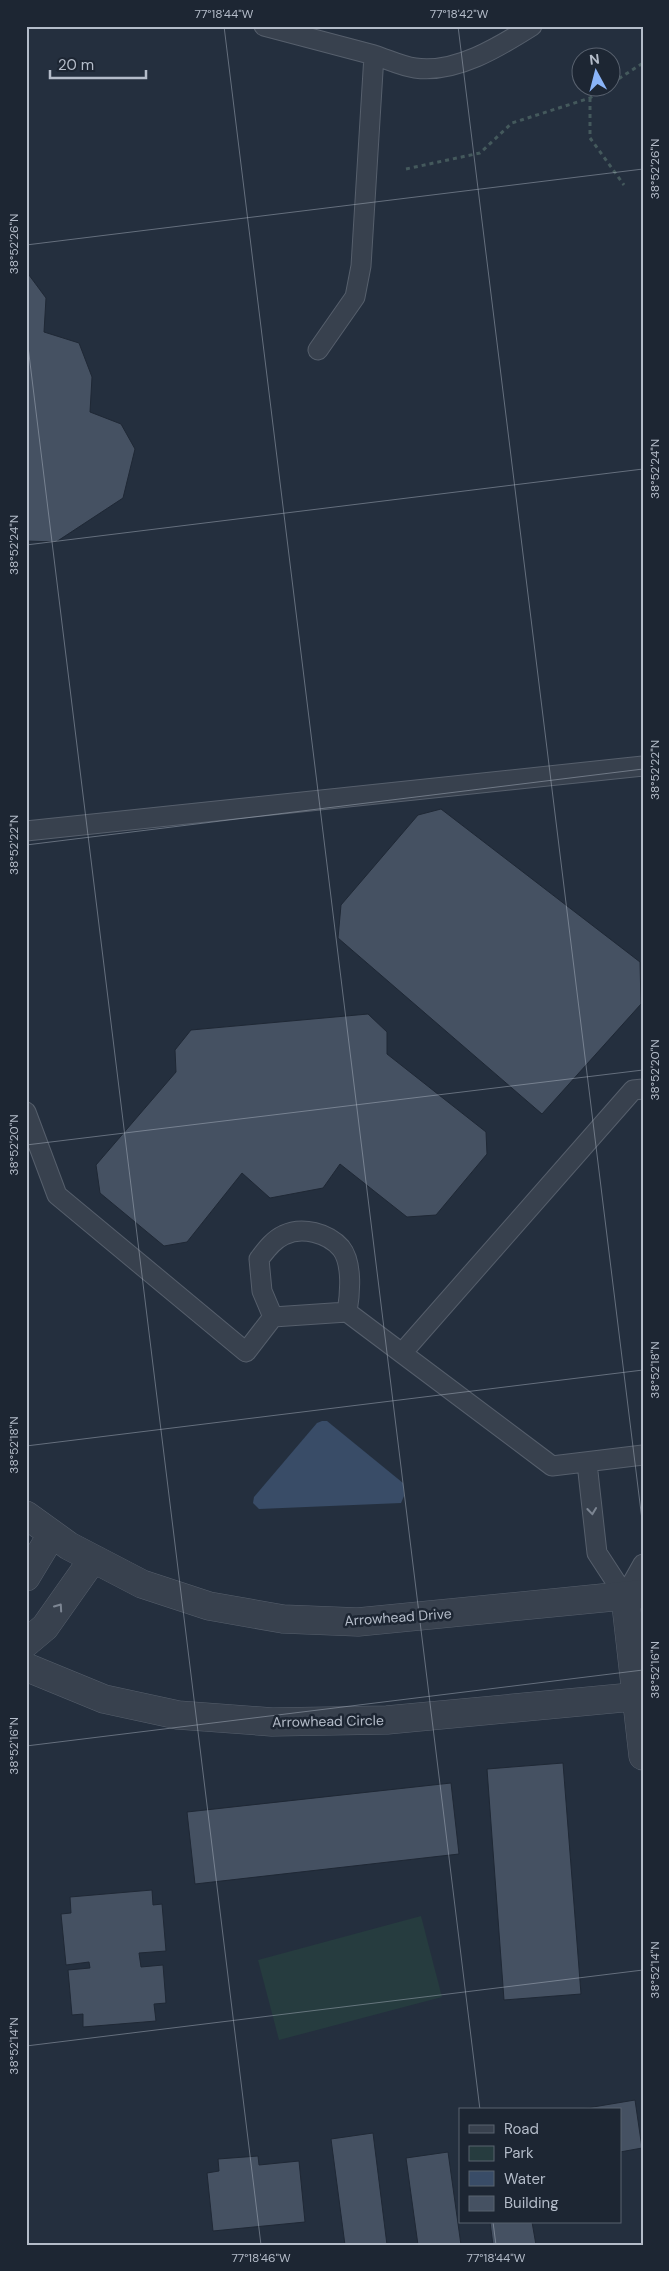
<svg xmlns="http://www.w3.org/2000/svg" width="669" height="2271" viewBox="0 0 669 2271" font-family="'DM Sans',sans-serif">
	<rect width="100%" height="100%" fill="#242f3e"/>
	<!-- green -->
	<path fill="#263c3f" d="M421,1916L442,1997L279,2040L258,1960Z"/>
	<!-- water -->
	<path fill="#394c67" d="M322,1421H327L403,1483L404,1496L401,1503L259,1509L253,1503L254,1497L317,1423Z"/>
	<!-- building -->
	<path fill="#455162" stroke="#1f2835" d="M26,271L46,298L44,332L79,343L92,377L90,412L121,424L135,449L123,498L56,542L26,541Z
		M441,809L640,962L641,1004L542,1114L338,938L341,905L418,815Z
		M368,1014L387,1032V1054L486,1132L487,1154L436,1215L407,1217L340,1164L323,1188L270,1198L242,1173L187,1242L164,1246L100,1193L96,1165L176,1072L175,1050L191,1030Z
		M563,1763L581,1994L504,2000L487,1769Z
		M451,1783L459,1854L195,1884L187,1812Z
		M152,1890L153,1905L162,1904L166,1951L139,1953L141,1967L163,1965L166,2003L154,2004L156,2021L83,2027V2014L72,2015L68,1970L90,1968L89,1962L66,1965L61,1914L71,1913L70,1897Z
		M635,2100L642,2148L620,2152V2110H575Z
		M373,2133L387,2245H345L331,2139Z
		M448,2152L461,2245H418L406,2158Z
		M258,2156L259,2165L299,2161L305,2222L213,2231L207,2173L219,2171L218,2159Z
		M490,2222H532L536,2245H493Z"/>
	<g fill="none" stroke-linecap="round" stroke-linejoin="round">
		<!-- service casing -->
		<g stroke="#565f6c" stroke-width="21">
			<path id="service" d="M264,26L374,55L361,266L355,297L318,350
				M374,55C387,59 401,66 415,68C455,74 499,47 532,26
				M26,831L643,766
				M26,1112L57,1195L246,1352L273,1317L347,1312L552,1466L643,1455
				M273,1317L262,1291L259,1259C266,1250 273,1240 284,1235C302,1226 328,1233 341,1248C353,1263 350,1295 347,1312
				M402,1353L633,1090L643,1089
				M587,1463L597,1553L625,1596L643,1564"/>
		</g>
		<!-- minor casing -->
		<g stroke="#565f6c" stroke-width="29">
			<path id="minor" d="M26,1515L69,1546L142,1584L209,1606L283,1619L358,1622L643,1594
				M26,1577L52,1534
				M625,1596L643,1756
				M26,1643L45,1627L93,1559
				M26,1667L104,1699L178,1715L272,1722L387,1720L643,1696"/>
		</g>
		<!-- path -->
		<path stroke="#44595c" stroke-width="3" stroke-dasharray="4 4" stroke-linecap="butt" d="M612,83L643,63
			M590,98V138L624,185
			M406,169L480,153L512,123L590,98L605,88"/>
		<!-- service -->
		<use href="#service" stroke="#38414e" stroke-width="19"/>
		<!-- minor -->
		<use href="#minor" stroke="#38414e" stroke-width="28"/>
	</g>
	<!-- one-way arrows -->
	<defs><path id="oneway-chevron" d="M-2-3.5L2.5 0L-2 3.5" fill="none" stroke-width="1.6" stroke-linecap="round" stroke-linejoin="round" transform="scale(1.25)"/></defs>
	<g stroke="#7c8592">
		<use href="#oneway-chevron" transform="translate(592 1511) rotate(84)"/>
		<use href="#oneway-chevron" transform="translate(59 1607) rotate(-55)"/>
	</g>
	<!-- ticks -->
	<path fill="none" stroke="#b4bcc9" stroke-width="1" stroke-opacity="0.45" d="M224,26L480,2110M458,26L643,1528M26,245L643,169M26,330L261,2245M26,545L643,469M26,845L643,769M26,1145L643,1070M26,1446L643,1370M26,1746L643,1670M26,2046L643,1970M493,2222L496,2245M26,2241L27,2245"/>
	<g text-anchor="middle" stroke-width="5" stroke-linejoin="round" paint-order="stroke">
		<!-- street labels -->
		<g font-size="14" fill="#b4bcc9" stroke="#1d2633">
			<text transform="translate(398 1617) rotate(-4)" y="5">Arrowhead Drive</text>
			<text transform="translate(328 1721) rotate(-1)" y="5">Arrowhead Circle</text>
		</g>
	</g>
	<!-- border -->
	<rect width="669" height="2271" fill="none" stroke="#1d2633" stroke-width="55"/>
	<!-- legend -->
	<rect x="459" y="2108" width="162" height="115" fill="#1d2633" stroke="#59626f"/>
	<rect x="469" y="2125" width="25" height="8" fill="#38414e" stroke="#59626f"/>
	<text x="504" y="2134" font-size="15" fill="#b4bcc9">Road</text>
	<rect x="469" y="2146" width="25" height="15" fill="#263c3f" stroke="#59626f"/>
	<text x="504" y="2158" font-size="15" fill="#b4bcc9">Park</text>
	<rect x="469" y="2171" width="25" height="15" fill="#394c67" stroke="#59626f"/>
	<text x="504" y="2184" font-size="15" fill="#b4bcc9">Water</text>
	<rect x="469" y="2196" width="25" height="15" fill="#455162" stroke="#59626f"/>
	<text x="504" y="2208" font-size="15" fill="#b4bcc9">Building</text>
	<!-- north arrow -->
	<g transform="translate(596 72) rotate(353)"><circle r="24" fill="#1d2633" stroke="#59626f"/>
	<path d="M0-4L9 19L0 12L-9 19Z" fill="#8ab4f8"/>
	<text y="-8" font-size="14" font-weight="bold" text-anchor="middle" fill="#b4bcc9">N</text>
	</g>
	<!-- scale -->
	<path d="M50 70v8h96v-8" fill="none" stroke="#b4bcc9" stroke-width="2.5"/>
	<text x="58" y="70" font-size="15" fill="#b4bcc9" stroke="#1d2633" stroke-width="4" paint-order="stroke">20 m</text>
	<rect x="28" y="28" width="614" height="2216" fill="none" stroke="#b4bcc9" stroke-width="2"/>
	<g font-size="12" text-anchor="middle" fill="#b4bcc9">
		<text x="224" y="18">77°18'44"W</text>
		<text x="459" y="18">77°18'42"W</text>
		<text transform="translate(655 169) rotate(-90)" y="4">38°52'26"N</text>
		<text transform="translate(14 244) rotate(-90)" y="4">38°52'26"N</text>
		<text transform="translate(655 469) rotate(-90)" y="4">38°52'24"N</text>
		<text transform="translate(14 545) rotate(-90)" y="4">38°52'24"N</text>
		<text transform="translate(655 770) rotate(-90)" y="4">38°52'22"N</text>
		<text transform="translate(14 845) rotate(-90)" y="4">38°52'22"N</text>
		<text transform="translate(655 1070) rotate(-90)" y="4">38°52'20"N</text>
		<text transform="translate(14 1145) rotate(-90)" y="4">38°52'20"N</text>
		<text transform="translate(655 1370) rotate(-90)" y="4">38°52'18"N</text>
		<text transform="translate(14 1445) rotate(-90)" y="4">38°52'18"N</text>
		<text transform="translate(655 1670) rotate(-90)" y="4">38°52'16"N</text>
		<text transform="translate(14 1746) rotate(-90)" y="4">38°52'16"N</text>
		<text transform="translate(655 1970) rotate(-90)" y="4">38°52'14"N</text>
		<text transform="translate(14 2046) rotate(-90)" y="4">38°52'14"N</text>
		<text x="261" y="2262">77°18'46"W</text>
		<text x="496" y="2262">77°18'44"W</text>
	</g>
</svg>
